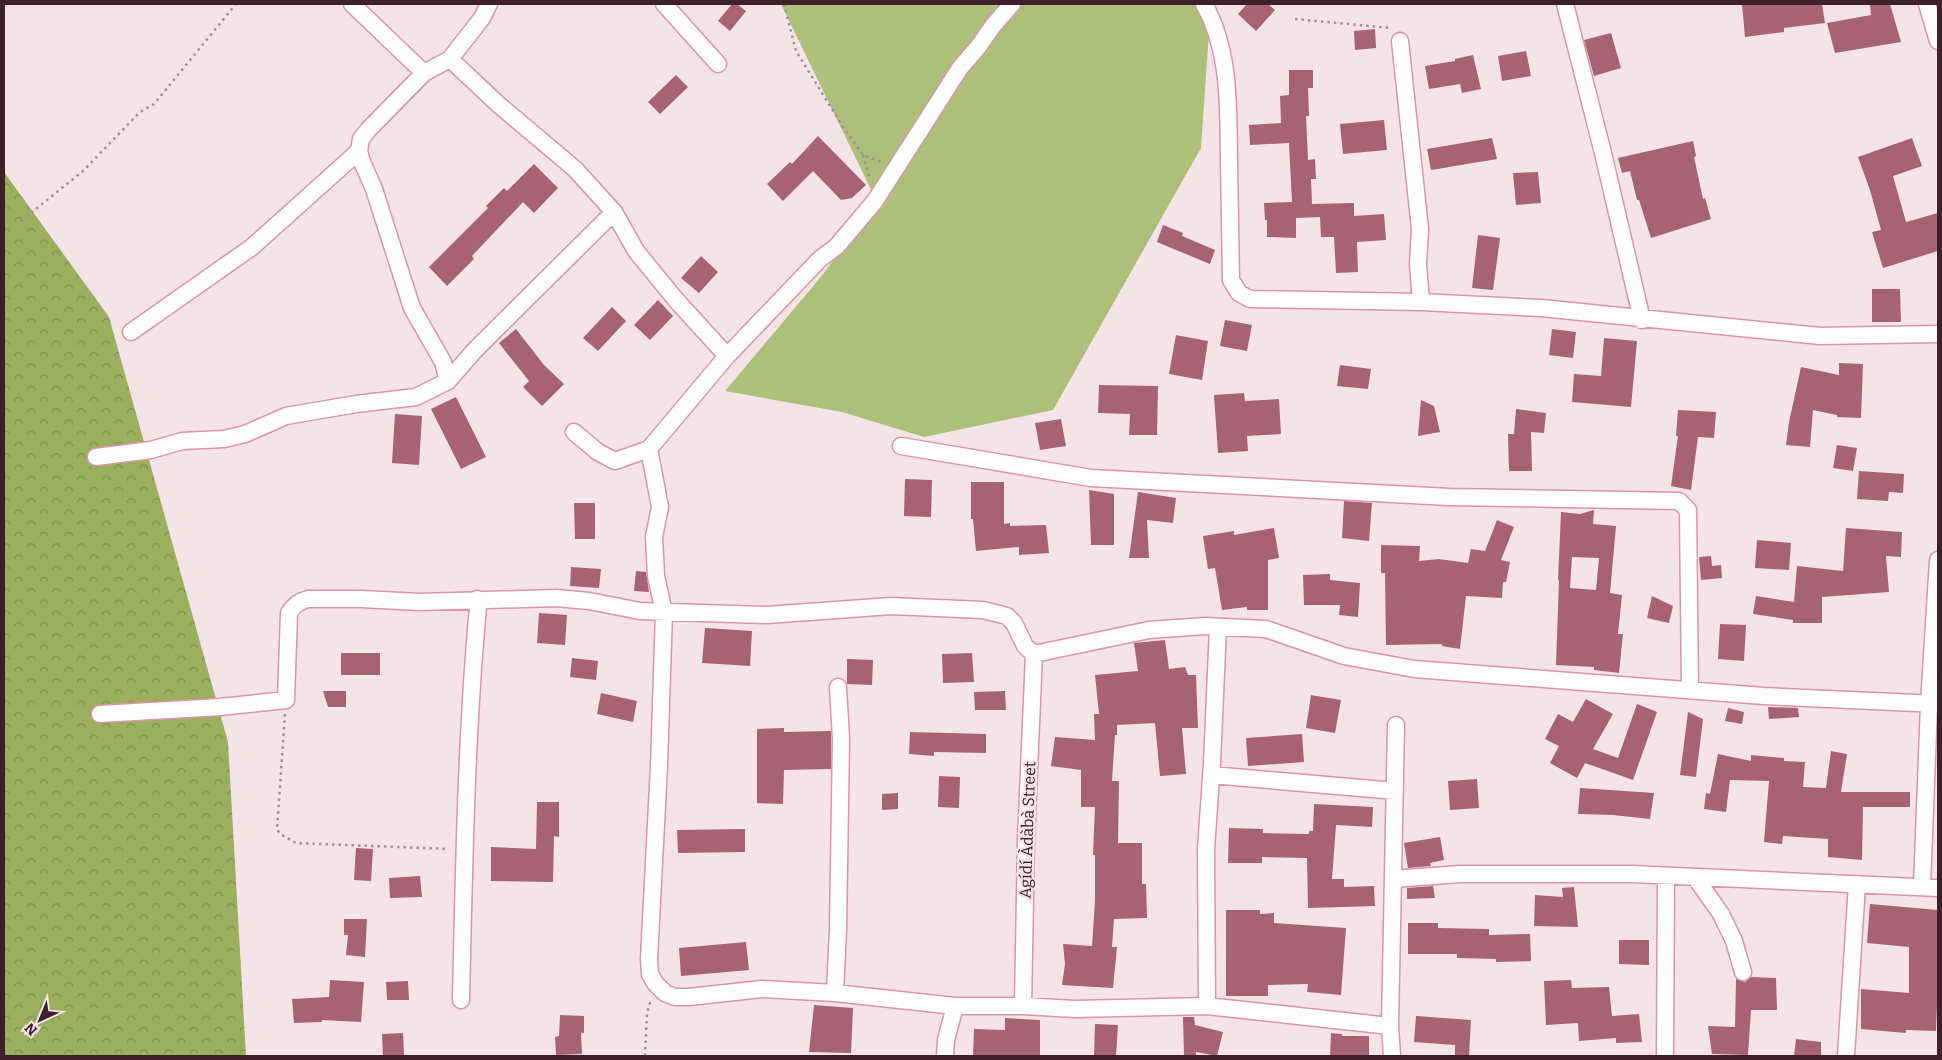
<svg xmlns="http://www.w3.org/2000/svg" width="1942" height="1060" viewBox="0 0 1942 1060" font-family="Bitter,serif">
	<defs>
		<pattern id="forest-crowns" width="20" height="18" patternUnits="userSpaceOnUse" patternTransform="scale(1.25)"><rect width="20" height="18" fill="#9bb05f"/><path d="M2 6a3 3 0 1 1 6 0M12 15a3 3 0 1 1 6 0" fill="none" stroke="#808f4e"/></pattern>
	</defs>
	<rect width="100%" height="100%" fill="#f4e4e8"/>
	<!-- green -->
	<path fill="#adc079" d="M781,4H1202L1209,32L1201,148L1053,410L924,437L842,412L725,391L820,278L877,202Z"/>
	<!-- forest -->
	<path fill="url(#forest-crowns)" d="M4,172L109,317L228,742L246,1056H4Z"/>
	<!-- building -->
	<path fill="#a76276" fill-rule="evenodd" d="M732,4H737L746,11L730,31L718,21Z
		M1247,4H1268L1275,10L1256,31L1238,14Z
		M1742,4H1822L1825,23L1784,28V32L1745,37Z
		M1870,4H1890L1901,42L1835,53L1827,23L1871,15Z
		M1375,29L1376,48L1355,50L1354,31Z
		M1611,33L1621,68L1594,76L1584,40Z
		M1526,51L1531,76L1502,81L1498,56Z
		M1473,55L1481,89L1462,93L1460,84L1429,89L1425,66L1455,61V59Z
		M1289,70H1313V88H1308L1309,116H1306L1308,160L1315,159L1316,179H1311L1312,204L1354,203V216L1384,214L1386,240L1357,242L1358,272L1336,273L1334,237H1321L1320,217L1296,218V238L1267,237V220H1265L1264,203L1292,202L1289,143L1250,145L1249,125L1281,123L1280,96L1289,95Z
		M676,75L688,87L660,114L648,102Z
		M1384,120L1387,150L1343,154L1340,124Z
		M818,136L866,185L852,198L841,200L813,171L783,201L767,184L790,162L792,164Z
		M1492,138L1497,159L1431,170L1427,149Z
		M1912,138L1922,166L1893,176L1906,222L1938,213V251L1883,268L1872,232L1881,230L1870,190L1858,157Z
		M1693,141L1696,156L1694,157L1703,199L1705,198L1711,219L1651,238L1639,200H1637L1630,171L1622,173L1618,158Z
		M534,164L558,188L534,213L523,202L472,256L474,259L447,286L429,267L488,208L486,206L504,188L507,191Z
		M1538,172L1541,203L1516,205L1513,173Z
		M1163,225L1183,233L1182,236L1215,250L1210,264L1157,242Z
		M1478,235L1500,238L1493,290L1472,288Z
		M701,256L718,272L699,293L681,278Z
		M1872,289H1900L1901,322H1872Z
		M658,300L673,316L650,340L634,325Z
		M612,307L626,321L598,351L583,338Z
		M1225,320L1252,325L1247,351L1220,346Z
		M516,329L544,365L564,384L542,406L523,387L529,381L499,343Z
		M1552,329L1576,332L1573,358L1549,355Z
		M1176,335L1208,341L1202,380L1169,374Z
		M1604,338L1637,341L1631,407L1572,402L1574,374L1601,376Z
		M1839,363L1863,364L1861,418L1837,417V415L1813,410L1810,447L1786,445L1789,422L1801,367L1839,375Z
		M1340,365L1371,369L1368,389L1337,386Z
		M1099,385L1158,386L1157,435H1129L1130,414L1098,413Z
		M1244,393L1245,401L1279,399L1281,434L1247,436L1248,451L1218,453L1214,395Z
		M456,397L486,457L461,469L431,409Z
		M1421,400L1434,406L1440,432L1418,436Z
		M1516,409L1546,413L1544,433L1531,432L1532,471H1509L1508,434H1514Z
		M1678,410L1716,412L1714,438L1698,437L1691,490L1671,486L1678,436H1676Z
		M395,414L422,416L419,465L392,463Z
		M1061,419L1066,446L1040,450L1035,423Z
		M1837,445L1857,448L1853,471L1833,468Z
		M1859,471L1904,474L1903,493L1889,492L1888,501L1857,499Z
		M905,479L932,480L931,517L904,516Z
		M971,482H1004V524L1010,523V526L1046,525L1049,553L1019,555V547L976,551L973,519H971Z
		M1089,490L1114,494V545H1091Z
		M1138,492L1176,498L1173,523L1147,520L1149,558H1129Z
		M1344,501L1372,503L1369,541L1342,538Z
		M574,503H595V539H575Z
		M1594,510L1593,524L1616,526L1610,593L1622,595L1618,634H1623L1619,673L1594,670V667L1556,665L1559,580H1558L1561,512L1580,514ZM1572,557L1599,558L1596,590L1570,588Z
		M1497,520L1514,527L1501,560L1510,562L1506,582H1503L1502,598L1466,596L1460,649L1442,646V644L1386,645L1385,573H1381V545L1420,546L1419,561L1439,559L1468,563L1471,549L1485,551Z
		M1274,528L1279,558L1268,560V610H1247V607L1222,610L1215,568L1208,569L1203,536L1234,531V535Z
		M1846,528L1902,532L1901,557L1886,556L1889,592L1822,597V623H1793V620L1753,614L1756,596L1794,602L1797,566L1843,571Z
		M1757,540L1791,543L1789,570L1755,568Z
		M1711,556L1712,566L1721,565L1722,578L1701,580L1699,557Z
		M571,567L601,569L599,588L570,586Z
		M636,571L646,572L649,592L634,591Z
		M1330,574V580L1360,583L1358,617L1339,615L1340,605H1304L1303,575Z
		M1652,596L1673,606L1669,623L1647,618Z
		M539,613L567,615L565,645L537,643Z
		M1720,624L1746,625L1744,661L1718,659Z
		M705,628L752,631L750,666L702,663Z
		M1165,640L1169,669L1185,667L1188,675H1196L1198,728H1182L1186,774L1160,776L1155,723L1117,725V735H1115L1112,781H1119L1118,843H1142V884H1146L1147,918L1114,919L1112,947H1117L1113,988L1062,985L1065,964L1063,944L1092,946L1095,901V855H1093L1095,807H1081V770L1051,766L1055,737L1095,740L1094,714H1099L1095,675L1138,671L1134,643Z
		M341,653H380V675H341Z
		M972,653L974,682L943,683L942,654Z
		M572,658L598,661L596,680L570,677Z
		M847,659L873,660L872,685L847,684Z
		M323,691H346V707H328Z
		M1005,691L1006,710H975L974,692Z
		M601,693L637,701L633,722L597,714Z
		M1311,695L1341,700L1335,733L1306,728Z
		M1586,699L1613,714L1593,749L1618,758L1637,704L1657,712L1633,780L1585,763L1577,778L1550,763L1559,746L1545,739L1558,714L1573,722Z
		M1768,707L1798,708L1799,717L1769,719Z
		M1728,708L1744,712L1742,724L1725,721Z
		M1688,712L1703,719L1696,777L1680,775Z
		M784,728V732L831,731V769L784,770L783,804L757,803V729Z
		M910,732L986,734V753L934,752V756L909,754Z
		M1302,734L1304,762L1248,766L1246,738Z
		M1831,751L1847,754L1841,792H1910V807H1863L1862,860L1828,857V839L1783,836L1782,844L1764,842L1769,781L1730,780L1726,812L1704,809L1706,793L1710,794L1718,754L1751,761V755L1784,758V761L1805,762L1803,787L1826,788Z
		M939,776L960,777L959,808L938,807Z
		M1477,779L1479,808L1450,810L1448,781Z
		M1580,788L1654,793L1650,819L1613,815L1578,814Z
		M898,793V809L882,810V794Z
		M537,802H559V837L554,836L553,882L491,881V847L536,849Z
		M1314,804L1373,807L1372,827L1336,825L1332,879H1344V887L1374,886L1375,906L1308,908L1307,858L1262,857V863H1228L1229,828L1263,829V833L1309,834V831H1313Z
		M745,829V852L678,853L677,830Z
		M1440,837L1444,860L1430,863L1431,866L1408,868L1404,843Z
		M356,848L373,849L371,881L354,880Z
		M420,876L422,897L390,898L389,878Z
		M1433,886L1435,898L1407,899V888Z
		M1574,887L1578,927L1534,926L1535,895L1563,897L1562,888Z
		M1870,904L1938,910V981L1936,1031L1906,1030V1033L1861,1029V989L1909,993V947L1867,943Z
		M1226,910H1260V914L1274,913V923L1346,928L1341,995L1307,992L1308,984L1268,985V996H1226Z
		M344,919H367L365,957L346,955L348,935H344Z
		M1408,923H1438V928L1489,929V935L1530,934L1531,961L1496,962V959L1457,958V954H1408Z
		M1619,940H1649V965L1619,964Z
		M746,942L749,970L681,976L679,948Z
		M1751,977L1776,978L1777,1010H1751L1748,1055L1712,1054L1708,1026L1735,1027L1736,979L1745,982Z
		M330,980L364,982L361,1022L322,1020V1022L294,1023L292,999L329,997Z
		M1571,980L1572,988L1609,987L1612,1016L1639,1014L1642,1042L1616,1043V1038L1579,1041L1578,1023L1546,1025L1544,981Z
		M408,981L409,1000H387L386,982Z
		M814,1005L853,1008L851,1053L809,1052Z
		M560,1015L584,1016V1033H581L582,1054L556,1055L555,1037L559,1036Z
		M1416,1016L1471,1020L1469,1056H1455V1045L1414,1042Z
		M1183,1017H1194L1195,1025L1223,1032L1217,1056L1196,1052V1056H1184Z
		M1005,1018L1040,1020V1056H973L974,1029L1005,1030Z
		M1095,1024L1118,1025L1116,1056H1094Z
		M403,1033L404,1056H383L382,1034Z
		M1331,1033L1342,1034V1036H1369V1056H1330Z
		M1796,1039L1821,1042V1056H1794Z"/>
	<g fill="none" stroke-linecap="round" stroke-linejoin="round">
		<!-- street casing -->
		<g stroke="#de93a8" stroke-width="19">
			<path id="street" d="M352,4L424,73
				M489,4L482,18L450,59L424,73L368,130L361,139L359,151L362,162L374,189L412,308L443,362L448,381L475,350L614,212
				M664,4L718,64
				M1204,4C1231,52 1228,108 1229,161C1230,201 1230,241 1231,280L1239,293L1250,299L1421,302L1541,308L1820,336L1938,334
				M1565,4L1603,153L1642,320
				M1927,4L1938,41
				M1400,41L1420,229L1418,264L1421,302
				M450,59L499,105L575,169L614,212L636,251L676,300L727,356
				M131,332L252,247L359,151
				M574,432L598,452L615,461L649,449L727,356L820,259L837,246L875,201L960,68L979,46L992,27L1012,4
				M901,446L1091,478L1449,497L1679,501L1688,510L1690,690
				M649,449L660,507L654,537L656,576L664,612L659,766L649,959L650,974L655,983L665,993L675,997H689L762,989L835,993L955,1006H1023L1075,1009L1207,1006L1390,1026
				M96,457L151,450L182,441L224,439L245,434L286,416L356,404L416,397L448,381
				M100,714L220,707L286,700L289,613C294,605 299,601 308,599H361L420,602L556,598L589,601L640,611L767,615L891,606L983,610L1007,616L1014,623L1025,646L1034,654L1149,630L1205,626L1266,629L1344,656L1414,669L1764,696L1938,704
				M1211,775L1395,791
				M1695,877L1721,914L1734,941L1743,972
				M1393,879L1460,874H1632L1938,888
				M1922,887L1929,704L1938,560
				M835,993L838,929L841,739L838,687
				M461,1000C464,869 466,737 478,607L477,599
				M1023,1006L1026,840L1034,654
				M1207,1006L1206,849L1212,763L1218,627
				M945,1056L946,1040L955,1006
				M1392,1056L1390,1026L1396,725
				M1665,1056L1666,876
				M1846,1056L1857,884"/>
		</g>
		<!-- path -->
		<path stroke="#a48e94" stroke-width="2.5" stroke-dasharray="2.5 4" stroke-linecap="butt" d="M784,4L796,51L843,127L863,155L882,162
			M1295,19L1391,28
			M863,155L870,180
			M21,221L83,171L140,112L154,104L236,4
			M285,714L277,830L282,835L296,843L449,849
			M645,1056L647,1013L651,999"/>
		<!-- street -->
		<use href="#street" stroke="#fff" stroke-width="16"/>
	</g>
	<g text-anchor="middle" stroke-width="5" stroke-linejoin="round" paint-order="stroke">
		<!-- street labels -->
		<g font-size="16" fill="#3d2028" stroke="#f4e4e8">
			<text transform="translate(1027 830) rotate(-88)" y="6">Agídí Àdàbà Street</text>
		</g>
	</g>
	<!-- border -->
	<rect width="1942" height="1060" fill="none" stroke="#3d2028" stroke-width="10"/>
	<!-- north arrow -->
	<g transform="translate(40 1020) rotate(224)" stroke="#f4e4e8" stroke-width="4" paint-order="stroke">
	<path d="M0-4L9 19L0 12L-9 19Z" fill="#3d2028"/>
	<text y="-8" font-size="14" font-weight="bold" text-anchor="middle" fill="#3d2028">N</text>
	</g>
</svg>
